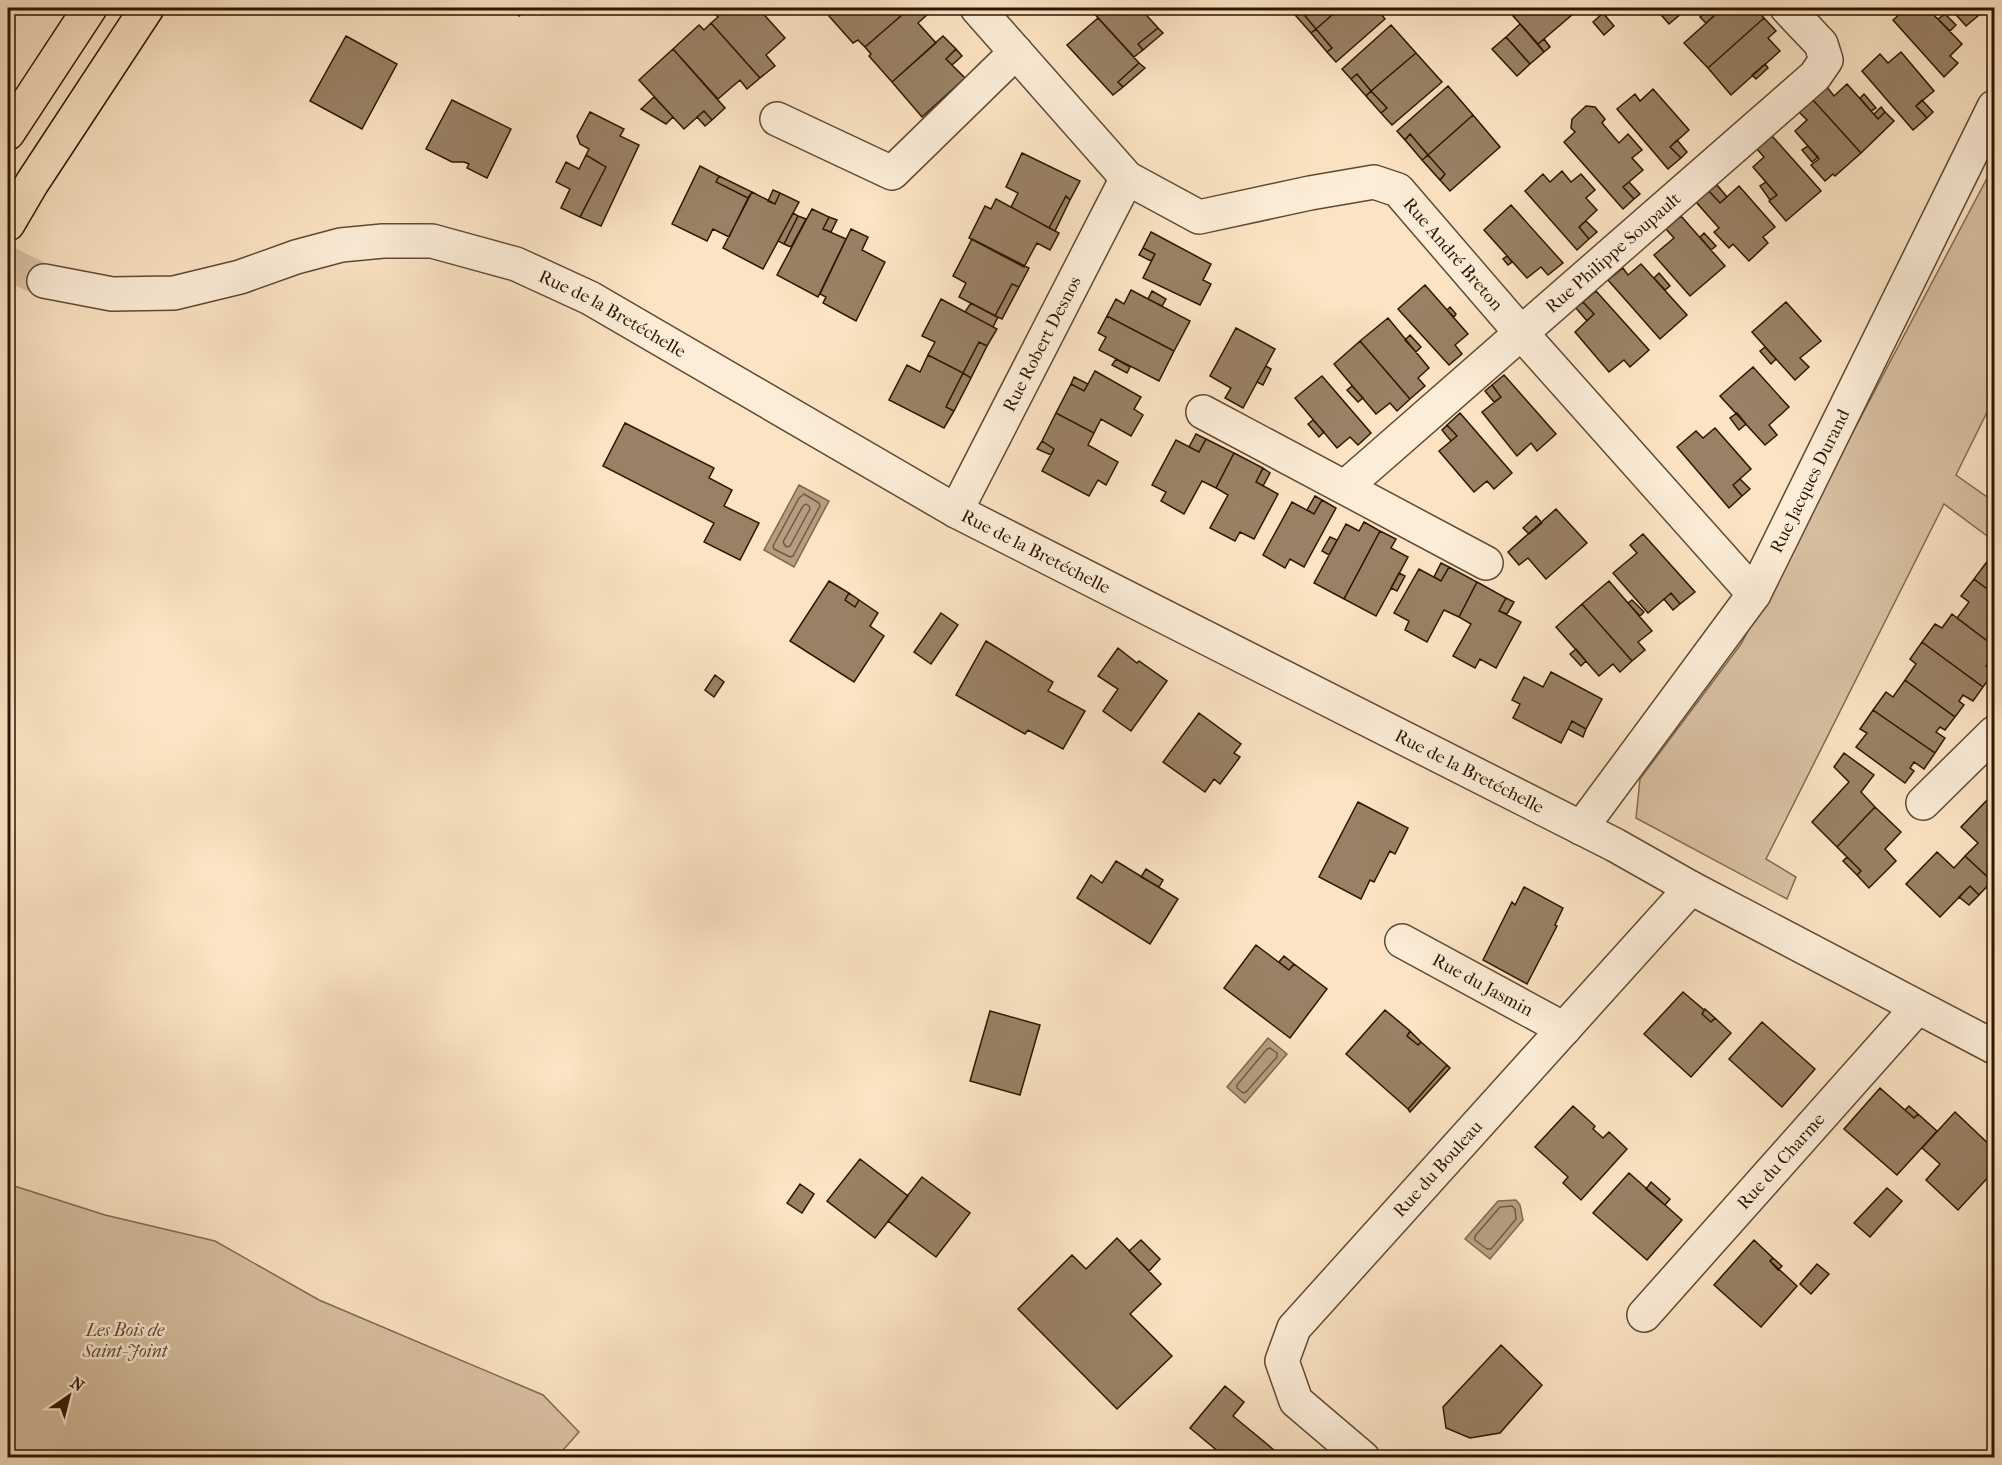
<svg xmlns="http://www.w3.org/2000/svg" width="2002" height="1465" viewBox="0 0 2002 1465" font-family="'IM FELL French Canon',serif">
	<rect width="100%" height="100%" fill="#fbe3c3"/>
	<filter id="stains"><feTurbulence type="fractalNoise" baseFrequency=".00333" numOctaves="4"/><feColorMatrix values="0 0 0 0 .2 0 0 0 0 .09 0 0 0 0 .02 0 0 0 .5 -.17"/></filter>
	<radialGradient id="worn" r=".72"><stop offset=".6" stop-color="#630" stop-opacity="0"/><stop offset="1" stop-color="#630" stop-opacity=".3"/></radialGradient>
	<!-- green -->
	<path fill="#d8c0a2" stroke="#836b51" stroke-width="1.5" d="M1994,165V398L1956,475L1994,502V541L1944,504L1766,859L1796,877L1787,899L1636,818L1640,779L1741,644Z
		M8,1184L105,1215L215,1241L319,1300L543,1395L579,1432L556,1458L8,1457Z"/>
	<!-- water -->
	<path fill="#b59d81" stroke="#7f674d" stroke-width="1.5" d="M799,485L829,501L794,567L764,550Z
		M1268,1038L1287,1054L1245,1103L1227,1087Z
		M1516,1200L1520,1205L1523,1220L1490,1259L1465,1239L1498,1201Z"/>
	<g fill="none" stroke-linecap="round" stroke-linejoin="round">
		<!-- shore -->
		<path stroke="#725a40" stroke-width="1.5" d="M804,494L819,503L820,506L793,556L790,557L774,549L773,546L799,498Z
			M806,504L809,506L810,509L790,546L786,547L783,542L803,506Z
			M1270,1048L1277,1053V1057L1246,1092L1243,1093L1237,1088V1085L1267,1049Z
			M1512,1206L1515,1209L1516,1219L1491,1249H1487L1475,1240V1236L1500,1207Z"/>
	</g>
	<!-- building -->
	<path fill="#998165" stroke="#2e1600" stroke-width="1.5" d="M512,8H528L519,16Z
		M535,8H551L542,15Z
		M719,8H758L785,38L766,55L775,66L760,78L711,23L718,17L714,12Z
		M838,8H910L865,47L858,40L853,43L829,16Z
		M910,8H922L928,14L918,23L936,43L892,82L869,56L871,54L865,47Z
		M1092,8H1140L1158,28L1138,44L1143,50L1134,57L1090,9Z
		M1288,8H1340L1316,29L1301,11L1296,16Z
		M1340,8H1376L1385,19L1336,62L1327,52L1332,48L1316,29Z
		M1506,8H1580L1538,44Z
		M1655,8H1688L1669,24Z
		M1711,8L1718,12L1706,23L1700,17Z
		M1723,8H1740L1744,11L1748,8H1755L1764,18L1708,68L1684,43Z
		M1907,8H1927L1962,44L1950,56L1958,63L1944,77L1893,20Z
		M1950,8H1973L1979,15L1966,26Z
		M1973,8H1984L1986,10L1979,15Z
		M1301,11L1316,29L1311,33L1296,16Z
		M1603,13L1614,26L1604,35L1593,22Z
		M1945,14L1956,25L1950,31L1938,19Z
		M1098,18L1139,63L1118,82L1123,87L1113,95L1067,45Z
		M1764,18L1776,31L1768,38L1780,51L1731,95L1708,68Z
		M711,23L760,78L747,89L740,80L718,99L673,49L699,25L704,30Z
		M1520,24L1544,52L1530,64L1506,37Z
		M1391,25L1416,53L1371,91L1357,74L1351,79L1342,69Z
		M1158,28L1163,33L1143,50L1138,44Z
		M1316,29L1332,48L1327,52L1311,33Z
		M346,36L397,64L362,129L310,101Z
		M943,36L956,49L946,59L965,78L922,117L892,82Z
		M1506,37L1530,64L1517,76L1492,49Z
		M1544,39L1550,47L1544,52L1538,44Z
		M673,49L725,108L712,120L704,111L684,129L639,80Z
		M956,49L962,56L952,65L946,59Z
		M1901,52L1934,91L1916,106L1927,118L1913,130L1862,71L1880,54L1888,63Z
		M1416,53L1442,82L1392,125L1381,113L1387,108L1371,91Z
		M1139,63L1145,68L1123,87L1118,82Z
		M1765,64L1768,68L1756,79L1752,75Z
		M1357,74L1371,91L1366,96L1351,79Z
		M1847,84L1878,119L1885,112L1894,121L1861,153L1813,100L1827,87L1834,96Z
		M1448,86L1473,115L1428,155L1410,134L1405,140L1397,131Z
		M1653,89L1689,130L1670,147L1681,158L1668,169L1617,109L1635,94L1640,101Z
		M1371,91L1387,108L1381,113L1366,96Z
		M1864,94L1876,108L1871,111L1860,98Z
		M654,97L673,117L666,124L641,109Z
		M452,100L511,129L487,178L467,168L469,164L464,162H452L426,149Z
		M1813,100L1861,153L1835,176L1833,174L1825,181L1811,165L1819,159L1795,131L1807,120L1799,112Z
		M1922,100L1933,112L1927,118L1916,106Z
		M1586,106L1595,107L1605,119L1602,123L1619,143L1628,134L1642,150L1632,158L1643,170L1623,187L1634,199L1623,209L1564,142L1575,132L1571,128L1572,119Z
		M1881,107L1885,112L1878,119L1874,114Z
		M704,111L712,120L705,126L697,117Z
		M590,112L624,129L620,136L639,145L601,226L580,217L606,167L586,155L589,149L580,144L577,136Z
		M1473,115L1500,147L1450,191L1440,180L1445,174L1428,155Z
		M1410,134L1428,155L1422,160L1405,140Z
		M1772,136L1821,191L1786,221L1769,201L1777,195L1753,167L1764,157L1757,149Z
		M1677,140L1687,152L1681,158L1670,147Z
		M1808,146L1818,157L1812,162L1802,150Z
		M1022,153L1080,181L1070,200L1066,196L1049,228L1011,207L1018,193L1006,187Z
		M586,155L606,167L580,217L561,208L570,189L556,182L566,162L579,169Z
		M1428,155L1445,174L1440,180L1422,160Z
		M700,166L719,176L716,182L748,198L729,237L713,229L707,241L672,224Z
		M1562,171L1571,182L1581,174L1595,190L1586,198L1597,210L1579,227L1589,239L1577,250L1525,191L1543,174L1550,182Z
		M719,176L752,192L748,198L716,182Z
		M1629,182L1640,194L1634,199L1623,187Z
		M1766,182L1777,195L1770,200L1760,186Z
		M1717,185L1727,197L1720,203L1709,191Z
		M1739,186L1775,227L1763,237L1768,243L1749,261L1733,244L1729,248L1714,232L1719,228L1696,202L1709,191L1720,203Z
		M773,190L780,193L775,204L768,201Z
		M752,192L775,204L780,193L799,202L763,269L723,248Z
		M1066,196L1070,200L1055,231L1049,228Z
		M996,199L1059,233L1050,250L1037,243L1024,267L969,238L985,206L991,209Z
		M1511,205L1563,263L1548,275L1541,267L1527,278L1484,230Z
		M812,209L829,217L823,229L846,239L818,297L777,275Z
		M793,213L798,216L784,244L778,241Z
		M798,216L806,219L791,247L784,244Z
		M1681,216L1725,266L1690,296L1654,255L1674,238L1666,229Z
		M829,217L837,220L831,232L823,229Z
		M1586,221L1597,232L1589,239L1579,227Z
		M851,229L868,237L862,250L885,262L856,321L823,303L826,297L820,294Z
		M1151,232L1211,264L1203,280L1211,284L1200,305L1143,278L1155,254L1143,248Z
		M1704,233L1716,246L1711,250L1700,237Z
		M972,239L1029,268L1019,287L1012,284L995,316L959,297L966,283L953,276Z
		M1143,248L1155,254L1151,261L1139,255Z
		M1507,256L1512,262L1508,265L1503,259Z
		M1641,264L1687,315L1660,339L1608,280L1623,268L1628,275Z
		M1659,273L1670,286L1665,290L1654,278Z
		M1012,284L1019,287L1002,319L995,316Z
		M1425,285L1468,334L1455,345L1462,354L1449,365L1398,309Z
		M1131,290L1190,321L1174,351L1107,316L1116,299L1124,304Z
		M1152,291L1166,299L1162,306L1148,299Z
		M1596,291L1649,350L1630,367L1624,360L1609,372L1575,332L1594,314L1583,302Z
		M941,299L997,329L987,346L979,342L963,373L928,355L935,342L922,336Z
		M1583,302L1594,314L1587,321L1576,308Z
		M1786,302L1821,341L1800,358L1809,367L1795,380L1752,332Z
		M971,303L998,317L993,327L965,312Z
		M1450,307L1456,314L1454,317L1447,310Z
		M1107,316L1174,351L1159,381L1099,350L1106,337L1098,333Z
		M1388,318L1429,368L1418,378L1425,386L1410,399L1360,341Z
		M1236,328L1275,349L1243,408L1225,398L1231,388L1210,376Z
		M1410,335L1421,347L1416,352L1405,340Z
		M1360,341L1410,399L1397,411L1390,403L1376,414L1334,364Z
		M979,342L987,346L971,378L963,373Z
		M1765,347L1776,359L1771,364L1760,351Z
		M928,355L963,373L946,407L954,411L944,428L889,400L907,365L920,372Z
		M1116,359L1130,367L1127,373L1112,365Z
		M1266,366L1271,369L1263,385L1257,382Z
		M1753,367L1789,407L1769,425L1777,435L1765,445L1720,396Z
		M1095,371L1141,397L1134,409L1143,415L1131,436L1101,419L1094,433L1056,413L1071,384L1084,391Z
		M963,373L971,378L954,411L946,407Z
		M1504,375L1556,434L1537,451L1531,443L1517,456L1482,412L1501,397L1492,385Z
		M1322,376L1371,433L1358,445L1350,437L1337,448L1295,398Z
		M1074,377L1088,384L1084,391L1071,384Z
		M1492,385L1501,397L1494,402L1485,391Z
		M1352,386L1363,398L1358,402L1347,390Z
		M1056,413L1094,433L1088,445L1118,462L1106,485L1098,480L1089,496L1042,471L1054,449L1042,441Z
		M1460,413L1512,473L1494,489L1487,481L1474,492L1439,451L1457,436L1447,425Z
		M1737,413L1746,424L1739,430L1730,418Z
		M1313,420L1324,432L1319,437L1308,424Z
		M625,423L714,468L709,478L732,490L724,506L759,523L740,560L704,542L714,523L603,466Z
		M1447,425L1457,436L1451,441L1442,430Z
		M1715,428L1751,469L1733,485L1742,496L1729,508L1677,447L1696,431L1703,438Z
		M1196,434L1206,439L1199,452L1189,447Z
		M1206,439L1234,453L1216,488L1202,481L1184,514L1161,501L1166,492L1152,485L1176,440L1199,452Z
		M1042,441L1054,449L1051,455L1037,449Z
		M1234,453L1263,468L1256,482L1278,494L1254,539L1240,532L1235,541L1210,528L1228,495L1216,488Z
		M1263,468L1270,473L1263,486L1256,482Z
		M1740,479L1750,489L1742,496L1733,485Z
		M1315,496L1322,500L1314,514L1307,510Z
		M1322,500L1336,508L1304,567L1290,559L1285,568L1263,555L1292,502L1314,514Z
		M1556,509L1587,543L1546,579L1528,558L1519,565L1508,552Z
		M1536,516L1542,523L1529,534L1523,528Z
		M1364,522L1380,531L1344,599L1314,583L1346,524L1359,531Z
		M1380,531L1396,539L1391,548L1408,557L1376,616L1344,599Z
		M1643,534L1695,592L1680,604L1671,593L1648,613L1613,573L1637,553L1630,545Z
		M1330,537L1337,540L1329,555L1322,551Z
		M1989,559L1994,564V594L1974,579Z
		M1441,563L1449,567L1441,581L1434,577Z
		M1449,567L1477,582L1459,617L1444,610L1427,642L1405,630L1409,621L1394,613L1419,569L1441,581Z
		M1399,573L1405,576L1397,591L1391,588Z
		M1974,579L1994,594V646L1957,618L1969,602L1961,596Z
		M829,581L849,593L845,600L855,607L859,600L878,613L870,626L884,636L854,682L790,641Z
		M1609,581L1652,631L1638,642L1645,650L1632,661L1582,604Z
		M1477,582L1506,598L1499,611L1521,622L1496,668L1480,659L1475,668L1453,656L1471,624L1459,617Z
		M849,593L859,600L855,607L845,600Z
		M1671,593L1680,604L1673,610L1664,599Z
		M1506,598L1514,602L1507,614L1499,611Z
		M1632,600L1644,612L1640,616L1628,603Z
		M1582,604L1632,661L1620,672L1613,664L1599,676L1556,627Z
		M941,613L958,625L931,664L914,652Z
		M1952,614L1994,646V662L1990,660L1986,666L1994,672L1983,687L1922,642L1935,624L1942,628Z
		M986,641L1053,682L1048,691L1085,711L1063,749L1028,730L1025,734L956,695Z
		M1922,642L1983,687L1973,701L1963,695L1959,701L1964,705L1955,717L1905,680L1916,664L1910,659Z
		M1118,648L1137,663L1139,661L1167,681L1131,731L1103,711L1118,689L1098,676Z
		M1576,649L1586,661L1581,666L1570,654Z
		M1551,672L1602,699L1586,729L1572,721L1561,743L1513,718L1520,704L1512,700L1524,677L1543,687Z
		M715,675L724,682L714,697L705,690Z
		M1905,680L1955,717L1945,730L1940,727L1936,732L1945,738L1935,753L1873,710L1886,692L1893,697Z
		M1873,710L1935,753L1924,769L1914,762L1910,768L1914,771L1905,783L1856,747L1867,733L1860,729Z
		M1199,713L1241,744L1234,753L1240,757L1220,784L1214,779L1205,792L1163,762Z
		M1572,721L1586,729L1583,737L1568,729Z
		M1844,753L1874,775L1861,792L1875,807L1837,847L1812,822L1849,782L1834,767Z
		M1991,796L1994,800V878L1992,881L1965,856L1978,843L1961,827Z
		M1358,802L1408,828L1395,854L1390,851L1374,882L1370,880L1361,899L1319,877Z
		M1875,807L1901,832L1885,849L1896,861L1869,888L1857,875L1861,871L1837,847Z
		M1937,852L1954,868L1965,856L1992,881L1979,895L1970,886L1940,917L1906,884Z
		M1847,857L1861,871L1857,875L1843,861Z
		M1116,861L1178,899L1150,944L1077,898L1091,875L1102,883Z
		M1146,869L1163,880L1159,887L1141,877Z
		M1970,886L1979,895L1969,905L1959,897Z
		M1524,887L1563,908L1555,925L1557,926L1527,984L1483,960L1512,902L1515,905Z
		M1256,945L1289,970L1294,964L1327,989L1290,1038L1224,988Z
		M1284,956L1294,964L1289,970L1279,962Z
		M1683,992L1704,1010L1702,1014L1711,1022L1715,1018L1731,1033L1691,1077L1644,1034Z
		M1705,1009L1715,1018L1711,1022L1702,1014Z
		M1385,1010L1410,1031L1407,1036L1418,1045L1421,1042L1447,1065L1408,1109L1346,1054Z
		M990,1011L1040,1025L1020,1095L970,1081Z
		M1762,1022L1815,1069L1782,1107L1729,1059Z
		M1410,1031L1421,1042L1418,1045L1407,1036Z
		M1447,1065L1450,1068L1410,1112L1408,1109Z
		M1880,1088L1914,1118L1918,1114L1937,1131L1897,1175L1844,1129Z
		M1573,1106L1595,1126L1593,1129L1603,1138L1609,1132L1627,1149L1581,1200L1563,1183L1568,1177L1535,1147Z
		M1909,1106L1918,1114L1914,1118L1905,1110Z
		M1955,1112L1994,1149V1157L1989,1163L1994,1169V1171L1958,1210L1926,1180L1940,1164L1922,1148Z
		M860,1159L908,1196L875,1238L827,1201Z
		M1629,1173L1682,1220L1647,1260L1593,1213Z
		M922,1177L970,1213L936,1257L888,1221Z
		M1651,1182L1670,1199L1665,1205L1646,1189Z
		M800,1184L814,1194L802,1213L787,1203Z
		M1887,1188L1902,1201L1870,1237L1854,1223Z
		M1117,1238L1161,1284L1130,1314L1172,1356L1117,1409L1018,1309L1072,1255L1086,1269Z
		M1141,1240L1160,1259L1149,1271L1129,1251Z
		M1754,1240L1773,1258L1770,1261L1797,1286L1761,1327L1714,1285Z
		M1773,1258L1782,1266L1778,1270L1770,1261Z
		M1817,1264L1829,1274L1811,1294L1800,1284Z
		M1501,1345L1542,1385L1500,1433L1470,1438L1446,1428L1443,1407Z
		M1225,1386L1244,1402L1233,1416L1274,1450L1268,1458H1226L1190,1428Z"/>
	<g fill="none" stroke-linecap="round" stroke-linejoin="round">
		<!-- minor-tunnel -->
		<path stroke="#dcc4a6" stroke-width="33" stroke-dasharray="33 16" stroke-linecap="butt" d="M8,263L44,281"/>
		<!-- minor casing -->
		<g stroke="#614931" stroke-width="36">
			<g id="minor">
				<path id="s1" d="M977,8L1127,178L1199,217L1310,193L1374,182L1398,190L1522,334L1754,594"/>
				<path d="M777,119L892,173L1016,52"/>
				<path id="s2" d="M44,281L112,294L174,293L240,277L296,257L341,245L383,241H432L516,264L590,298L956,511L1615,845L1691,888L1994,1047"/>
				<path d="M1203,412L1486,563"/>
				<path id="s3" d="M1345,487L1815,76L1826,60L1821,44L1787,8"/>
				<path id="s4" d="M956,511L1127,178"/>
				<path d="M1923,803L1994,733"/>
				<path id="s5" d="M1581,828L1754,594L1994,107"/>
				<path id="s6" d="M1402,941L1564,1029"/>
				<path id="s7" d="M1644,1315L1917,1008"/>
				<path id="s8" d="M1363,1458L1296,1401L1282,1361L1294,1328L1691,888"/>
			</g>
		</g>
		<!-- primary casing -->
		<g stroke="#2e1600" stroke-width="36">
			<path id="primary" d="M8,133L90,8
				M8,224L32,183L147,8"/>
		</g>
		<!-- minor -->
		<use href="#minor" stroke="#fcedd8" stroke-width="33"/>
		<!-- primary -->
		<use href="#primary" stroke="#fbe3c3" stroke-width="33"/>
	</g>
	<g text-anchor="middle" stroke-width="5" stroke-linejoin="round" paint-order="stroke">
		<!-- street labels -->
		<g font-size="18" fill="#2e1600" stroke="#fcedd8">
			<text dy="6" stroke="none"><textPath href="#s1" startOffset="597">Rue André Breton</textPath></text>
			<text dy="6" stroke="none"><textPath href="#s3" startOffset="356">Rue Philippe Soupault</textPath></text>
			<text dy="6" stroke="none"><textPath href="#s2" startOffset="592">Rue de la Bretéchelle</textPath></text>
			<text dy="6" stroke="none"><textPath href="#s4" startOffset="188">Rue Robert Desnos</textPath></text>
			<text dy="6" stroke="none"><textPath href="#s5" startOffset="417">Rue Jacques Durand</textPath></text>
			<text dy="6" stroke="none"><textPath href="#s2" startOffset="1078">Rue de la Bretéchelle</textPath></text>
			<text dy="6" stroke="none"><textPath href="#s2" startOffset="1564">Rue de la Bretéchelle</textPath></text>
			<text dy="6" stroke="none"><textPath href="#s6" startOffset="92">Rue du Jasmin</textPath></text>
			<text dy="6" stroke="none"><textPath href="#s7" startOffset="206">Rue du Charme</textPath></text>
			<text dy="6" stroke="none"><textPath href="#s8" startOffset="380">Rue du Bouleau</textPath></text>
		</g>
		<!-- park labels -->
		<g font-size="18" font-style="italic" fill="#614931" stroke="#fcedd8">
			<text x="125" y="1336">Les Bois de<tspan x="125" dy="21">Saint-Joint</tspan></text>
		</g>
	</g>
	<!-- margin -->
	<rect width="2002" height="1465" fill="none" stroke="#fbe3c3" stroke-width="30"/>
	<rect x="9" y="9" width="1984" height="1447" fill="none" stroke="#2e1600" stroke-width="3"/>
	<rect x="15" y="15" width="1972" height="1435" fill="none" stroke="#2e1600" stroke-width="1.5"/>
	<!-- north arrow -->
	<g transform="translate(69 1396) rotate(35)" stroke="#fcedd8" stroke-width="4.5" paint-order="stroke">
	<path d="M0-4.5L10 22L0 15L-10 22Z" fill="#2e1600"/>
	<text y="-9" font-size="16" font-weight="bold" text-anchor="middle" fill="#2e1600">N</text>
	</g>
	<rect width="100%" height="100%" filter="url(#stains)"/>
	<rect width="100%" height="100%" fill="url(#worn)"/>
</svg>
